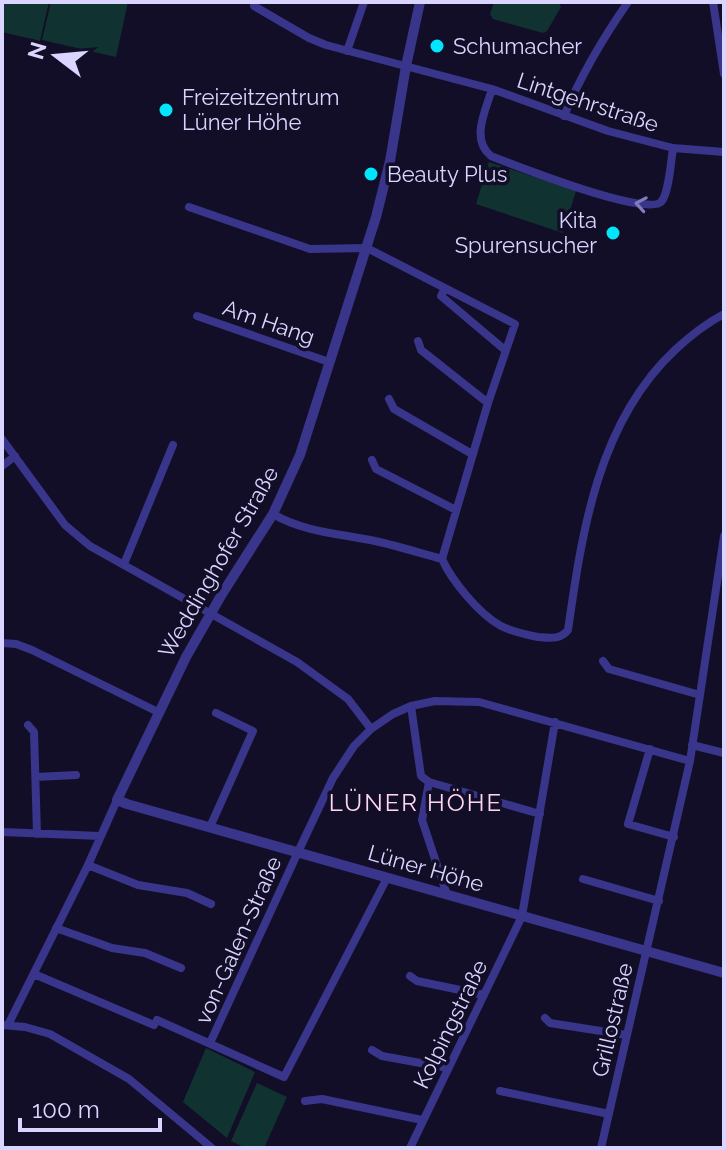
<svg xmlns="http://www.w3.org/2000/svg" width="726" height="1150" viewBox="0 0 726 1150" font-family="Raleway,sans-serif">
	<rect width="100%" height="100%" fill="#120e28"/>
	<!-- green -->
	<path fill="#103331" d="M2,2H49L40,41L2,32Z
		M51,2H128L116,57L42,40Z
		M494,2H559L561,7L547,31L543,33L493,19L490,14Z
		M489,162L576,191L563,233L476,204Z
		M206,1048L255,1072L227,1138L183,1102Z
		M257,1083L287,1097L264,1148H246L231,1141Z"/>
	<g fill="none" stroke-linecap="round" stroke-linejoin="round">
		<!-- minor -->
		<path stroke="#38358b" stroke-width="8" d="M254,2V6L309,38L326,45L492,89L608,131L673,148L724,152
			M713,2L724,74
			M347,51L364,2
			M492,89C486,110 470,139 491,156C514,165 646,217 661,202C669,194 671,160 673,148
			M564,116C581,75 603,38 628,2
			M189,207L310,249L367,248L515,324L488,403L442,559
			M445,288L441,296L505,350
			M197,316L329,362
			M418,341L421,350L488,403
			M389,399L394,409L472,454
			M2,439L65,525L90,546L297,662L348,699L371,729
			M372,460L376,469L456,510
			M2,466L15,456
			M273,514C303,532 342,534 375,541C398,546 420,553 442,559C452,581 479,614 501,626C511,631 527,635 538,637C550,638 560,640 568,630C582,532 598,422 675,350C690,336 705,324 724,314
			M124,564L173,445
			M2,643L16,644L32,650L160,713
			M603,661L609,669L700,695
			M411,706L421,776L429,782L422,820L447,895
			M28,725L34,732L37,834
			M692,745L724,753
			M650,749L628,824L674,837
			M36,777L76,775
			M429,782L540,814
			M210,827L253,731L216,713
			M2,832L100,836
			M88,865L138,885L187,893L211,904
			M583,879L659,901
			M56,928L112,948L145,953L181,968
			M34,974L154,1025
			M410,976L417,981L484,995
			M545,1018L550,1023L626,1035
			M157,1020L284,1077L387,878
			M2,1025L25,1027L50,1034L129,1079L212,1148
			M8,1025L88,865L117,800
			M210,1043L298,852L333,778L354,746L371,729L393,714L411,706L435,701L479,702L690,761
			M372,1050L382,1056L448,1068
			M500,1091L609,1114
			M305,1101L322,1099L422,1120
			M410,1148L522,916L555,722
			M601,1148L690,761L724,536"/>
		<!-- tertiary -->
		<path stroke="#38358b" stroke-width="10" d="M420,2L406,66L390,161L376,217L300,455L273,514L222,594L186,657L117,800L127,804L724,973"/>
	</g>
	<!-- one-way arrows -->
	<defs><path id="oneway-chevron" d="M-2-3.5L2.5 0L-2 3.5" fill="none" stroke-width="1.6" stroke-linecap="round" stroke-linejoin="round" transform="scale(2)"/></defs>
	<use stroke="#807dbf" href="#oneway-chevron" transform="translate(641 204) rotate(-170)"/>
	<!-- markers -->
	<g fill="#01e6ff" stroke="#120e28" stroke-width="3">
		<circle cx="437" cy="46" r="8"/>
		<circle cx="166" cy="110" r="8"/>
		<circle cx="371" cy="174" r="8"/>
		<circle cx="613" cy="233" r="8"/>
	</g>
	<g text-anchor="middle" stroke-width="7" stroke-linejoin="round" paint-order="stroke">
		<!-- poi labels -->
		<g font-size="22" fill="#d9d5ff" stroke="#120e28" text-anchor="start">
			<text x="453" y="54">Schumacher</text>
			<text x="182" y="105">Freizeitzentrum<tspan x="182" dy="25">Lüner Höhe</tspan></text>
			<text x="387" y="182">Beauty Plus</text>
			<text x="597" y="228" text-anchor="end">Kita<tspan x="597" dy="25">Spurensucher</tspan></text>
		</g>
		<!-- street labels -->
		<g font-size="22" fill="#d9d5ff" stroke="#120e28">
			<text transform="translate(588 102) rotate(18)" y="8">Lintgehrstraße</text>
			<text transform="translate(269 322) rotate(19)" y="8">Am Hang</text>
			<text transform="translate(218 562) rotate(-60)" y="8">Weddinghofer Straße</text>
			<text transform="translate(426 868) rotate(16)" y="8">Lüner Höhe</text>
			<text transform="translate(238 940) rotate(-66)" y="8">von-Galen-Straße</text>
			<text transform="translate(612 1020) rotate(-77)" y="8">Grillostraße</text>
			<text transform="translate(450 1024) rotate(-64)" y="8">Kolpingstraße</text>
		</g>
		<!-- neighbourhood labels -->
		<g font-size="24" letter-spacing="2" fill="#ffd7f0" stroke="#120e28">
			<text x="416" y="811">LÜNER HÖHE</text>
		</g>
	</g>
	<!-- border -->
	<rect width="726" height="1150" fill="none" stroke="#d9d5ff" stroke-width="8"/>
	<!-- north arrow -->
	<g transform="translate(56 56) rotate(286)" stroke="#120e28" stroke-width="6" paint-order="stroke">
	<path d="M0-6L14 30L0 20L-14 30Z" fill="#d9d5ff"/>
	<text y="-12" font-size="22" font-weight="bold" text-anchor="middle" fill="#d9d5ff">N</text>
	</g>
	<!-- scale -->
	<path d="M20 1118v12h140v-12" fill="none" stroke="#d9d5ff" stroke-width="4"/>
	<text x="32" y="1118" font-size="24" fill="#d9d5ff" stroke="#120e28" stroke-width="6" paint-order="stroke">100 m</text>
</svg>
